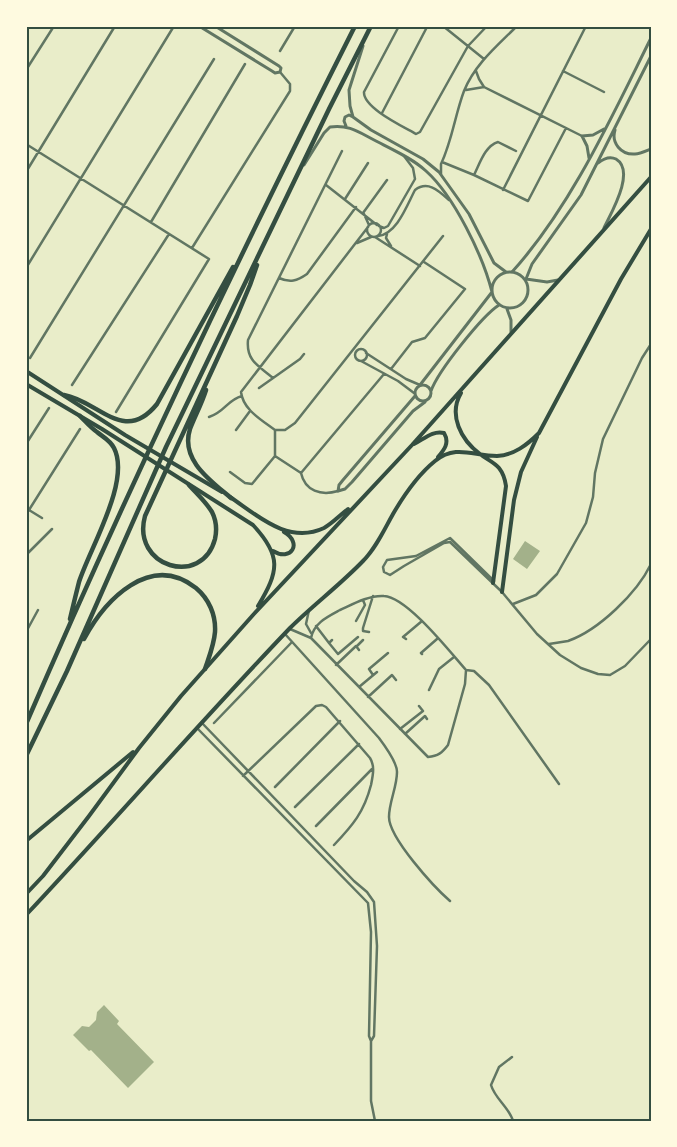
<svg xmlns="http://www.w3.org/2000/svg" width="677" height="1147" viewBox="0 0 677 1147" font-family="Roboto,sans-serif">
	<rect width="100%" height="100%" fill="#e9edc9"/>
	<!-- water -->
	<path fill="#a3b18a" d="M525,541L540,551L527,569L513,559Z
		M104,1005L119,1021L117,1024L154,1062L128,1088L91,1050L89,1051L73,1035L82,1026L89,1027L96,1020L97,1012Z"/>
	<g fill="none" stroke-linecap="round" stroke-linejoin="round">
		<!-- minor -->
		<path stroke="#617663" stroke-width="2.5" d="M399,26L364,92C363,108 404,127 416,134L420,132L468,46L487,26
			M443,26L484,59
			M280,51L295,26
			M26,70L54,26
			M476,71L479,79L484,87
			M563,71L604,92
			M466,90L484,87L582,136
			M382,113L427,27
			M26,144L209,259L116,412
			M442,162L474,175L528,201L566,128
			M26,172L115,26
			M441,174V164C452,141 455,115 464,91C475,64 497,46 517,26
			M474,175C480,163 485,146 498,142L516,151
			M326,185L377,225
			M503,190L586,26
			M345,199L368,163
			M363,213L387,180
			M364,214L369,225
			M151,222L245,64
			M367 230a7 7 0 1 1 14 0a7 7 0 1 1-14 0Z
			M379,226L384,228L388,226L415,179L413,168L404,156
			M387,234L386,238L391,246
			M378,236C397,234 407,205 415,190C428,180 439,191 449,200
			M375,237L420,266
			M357,243L371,237
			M192,248L290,91V84L280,72
			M26,268L174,26
			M279,278C290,283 297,281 307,274L356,207
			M355 355a6 6 0 1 1 12 0a6 6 0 1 1-12 0Z
			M366,353L406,379L420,385
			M30,358L214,59
			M361,361L398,381L414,393
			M391,369L412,342L425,338L465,289L424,262
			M273,378C259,366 246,361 248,340L342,151
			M72,385L169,234
			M259,388L300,359L304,354
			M209,417C225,412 227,400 242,396
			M236,430L250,411
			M275,430H285L295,423L443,236
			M275,430C262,420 243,410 241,392L368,227
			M26,444L49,408
			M275,456L301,473
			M230,472L245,483L252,484L275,456V430
			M338,491C321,496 305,491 301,473L384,374
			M42,518L29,510L80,429
			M26,555L52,529
			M494,581L450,538L416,556L387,560L383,567L384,572L390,575L404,566L444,543L450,542L502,592L537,634L560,655L581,668L598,674L610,675L625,666L651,639
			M513,604L536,595L557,574L586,523L593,497L595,473L603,439L642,358L651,344
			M309,610L306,624L311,633
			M356,621L365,605L363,600
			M316,626L329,643L332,640
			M290,629L311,638L428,757C438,756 442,753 448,745L465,684L466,670C450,652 407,597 384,596C369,595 353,604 340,610C327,617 314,623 311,638
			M26,632L38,610
			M369,632L363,631V628L373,596
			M285,634L379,738C385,746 397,762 397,772C397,787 389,802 389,817C389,838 434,887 450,901
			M406,639L403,637L422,621
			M329,643L338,654L358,637
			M549,644C555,643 562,642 568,641C599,630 637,593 651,564
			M357,646L363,640
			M422,654L421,653L437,639
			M336,665L356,646L359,650
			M466,670L474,671L489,685L559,784
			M373,675L369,669L388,653
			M359,687L377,672
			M429,690L439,669L454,657
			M368,697L392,675L396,680
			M214,723L292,642
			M197,728L368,903L371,932L369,1036L371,1041L374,1036L377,946L374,902L367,892L354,881L202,723
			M400,729L423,711L419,706
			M405,734L425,716L427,719
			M243,776L316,706L322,705L326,707L370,758C375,766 373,775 371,785C364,812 353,825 334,845
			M275,787L340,721
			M295,807L359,744
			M316,826L372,769
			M371,1041V1101L375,1121
			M512,1057L499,1067L491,1085C495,1099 509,1107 513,1121"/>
		<!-- tertiary -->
		<path stroke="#617663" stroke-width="3" d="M199,26L272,71L275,73L280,72L281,68L279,66L215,26
			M363,46L349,90L350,106L353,117L371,130L423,159L439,172L469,214L494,263L506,272
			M346,126L344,121L345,117L349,115L353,117
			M615,130C611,143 621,155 635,154C640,154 646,151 651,149
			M589,158L587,146L582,136L593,135L604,129
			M598,163C603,159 610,156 616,159C636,171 611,213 604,228
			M304,165L324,133L330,127C349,124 360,133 376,141C393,150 412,158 426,171C454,196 483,256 492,292L420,385
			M492 290a18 18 0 1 1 36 0a18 18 0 1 1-36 0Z
			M512,272C571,207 612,116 651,38
			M558,280L547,282L526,279L532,264L581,195L651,56
			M507,309L511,320V332
			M415 393a8 8 0 1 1 16 0a8 8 0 1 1-16 0Z
			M431,391C438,371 482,316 499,305
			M415,396L343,480L339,485L338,491L345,489L352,482L413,411L425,402
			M26,506L29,510"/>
		<!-- secondary -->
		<path stroke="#344e41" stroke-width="4" d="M26,371L125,435L222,492
			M26,384L102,429L253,525C282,556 279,571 258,606
			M461,393C448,415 461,440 480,454C486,459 494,462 499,468C503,473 505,479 506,486L493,583
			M414,444C424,439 433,430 444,433C450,443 444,450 438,457
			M230,497C257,515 288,545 324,528C333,523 340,515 348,509
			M273,551C291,562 303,543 284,532
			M502,592L514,500L521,472L537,437
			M26,841L133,752
			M26,894L43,876L89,816L139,748L181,696L253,615L412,445L651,177
			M26,915C115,820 200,722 290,628C313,605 340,585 363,561C376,548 384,530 393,514C404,495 419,474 435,461C456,444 473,456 497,456C514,455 527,445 539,433L621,279L651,229"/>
		<!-- trunk -->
		<path stroke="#344e41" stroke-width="4.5" d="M206,390C202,403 195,416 190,429C180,460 211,481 231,498
			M64,395C99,401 124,445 157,404L233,267
			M189,485C197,494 206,502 212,512C216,520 217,530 215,539C202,588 131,567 145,516L237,316L250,285L257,265
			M70,619C73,606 76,594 79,582C90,548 131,481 114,448C110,440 103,437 97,432C91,428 86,422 80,416
			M84,639C105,600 150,552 196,588C209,599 216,615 215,632C214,645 209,657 205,669
			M26,724C128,488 239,256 355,26
			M26,756L67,671L166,447L329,109L371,26"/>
	</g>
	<!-- border -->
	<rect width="677" height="1147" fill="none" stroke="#fefae0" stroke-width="55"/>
	<rect x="28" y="28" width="622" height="1092" fill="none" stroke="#344e41" stroke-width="2"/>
</svg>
